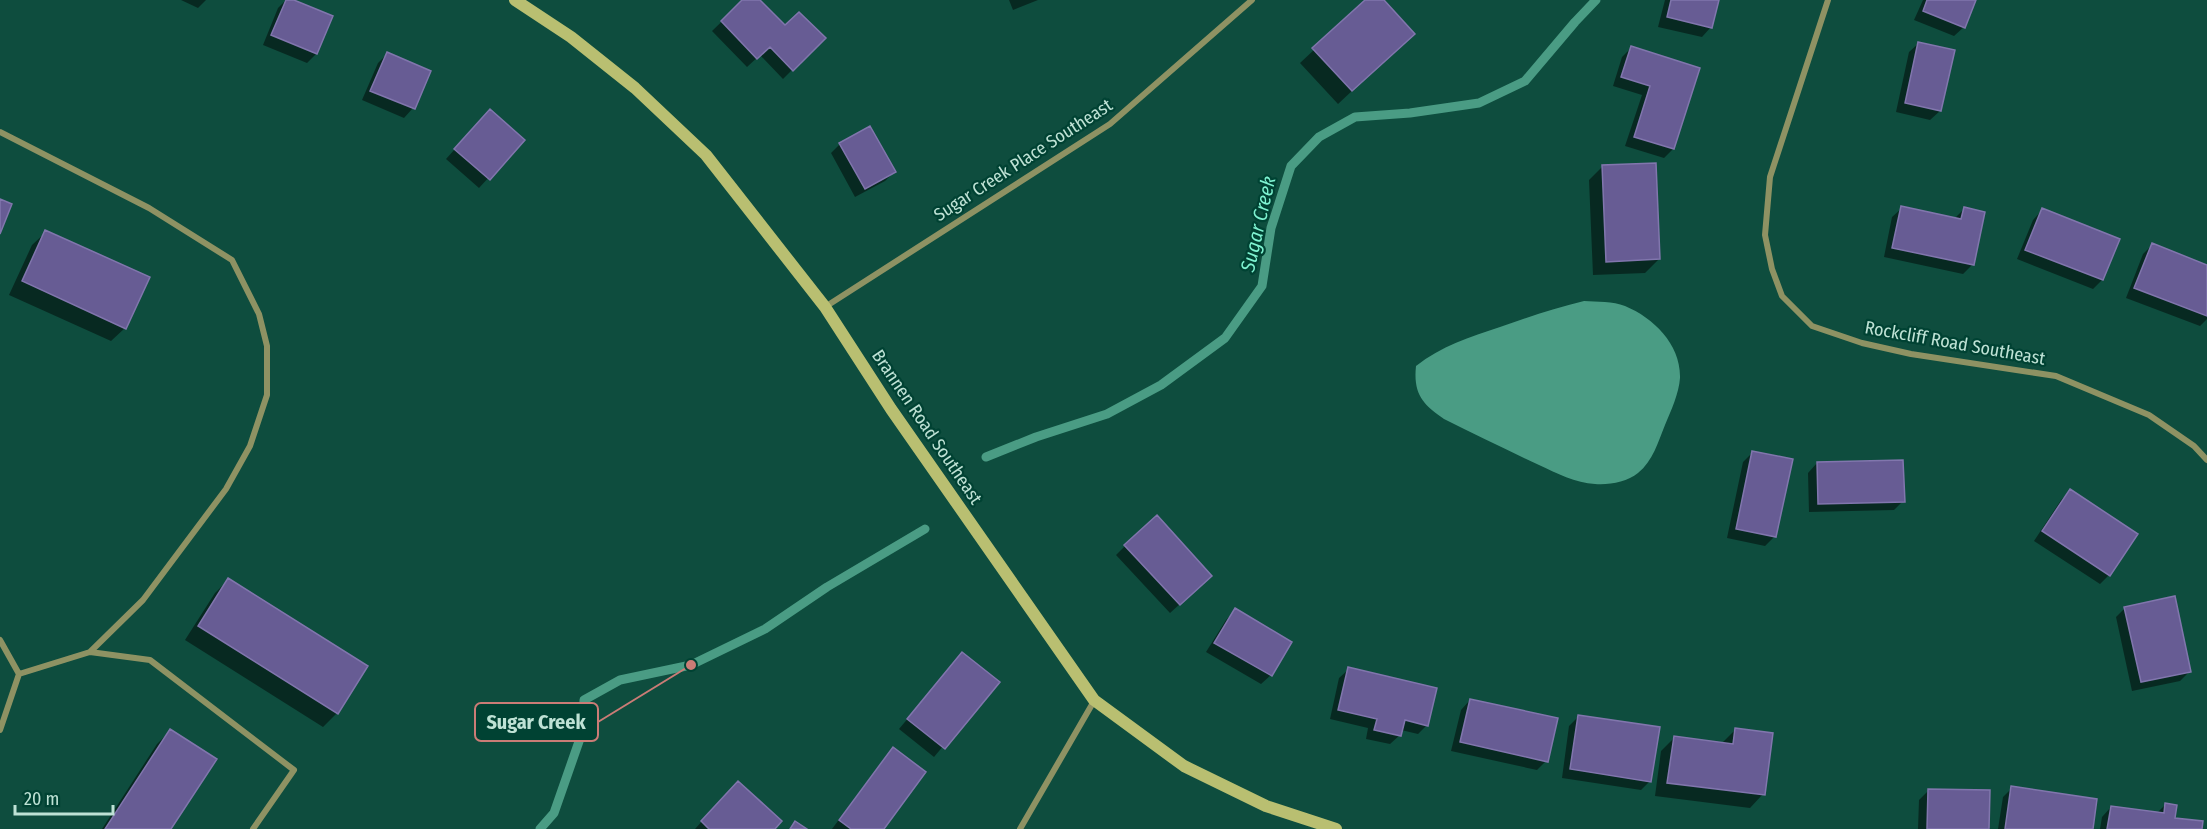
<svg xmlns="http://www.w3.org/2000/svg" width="2207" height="829" viewBox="0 0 2207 829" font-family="'Fira Sans Condensed',sans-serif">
	<rect width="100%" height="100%" fill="#0e4d3e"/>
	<!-- water -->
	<path fill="#4a9c84" d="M1584,301C1597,302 1613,301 1625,306C1654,318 1681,345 1680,378C1679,393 1671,411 1665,425C1658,442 1653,461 1638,473C1627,482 1610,485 1595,484C1576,483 1556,473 1539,465C1507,450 1476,435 1444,419C1423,405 1413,394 1416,366C1441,346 1470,337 1500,327C1528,317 1555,308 1584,301Z"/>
	<!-- shadow -->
	<path fill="#0007" d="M181,0H206L198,8Z
		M286,0L331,17L316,54L307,63L263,45L278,8Z
		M744,0H758L785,28L824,38L783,79L760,55L747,67L712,31Z
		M1009,0H1038L1013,10Z
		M1367,0H1382L1399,47L1338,104L1300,63Z
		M1665,0H1717L1711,27L1702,37L1658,27Z
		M1923,0H1974L1964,27L1954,36L1914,20Z
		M1919,43L1940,111L1930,120L1896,112L1909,52Z
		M1631,48L1698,69L1673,149L1664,158L1625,146L1642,95L1613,86L1622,57Z
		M387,54L429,71L413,108L404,118L362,100L378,63Z
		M481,120L523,140L479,188L446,159Z
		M840,144L894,172L885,181L855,197L831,153Z
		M1603,166L1659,259L1645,273L1593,275L1589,180Z
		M1902,208L1955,218L1964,209L1972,265L1963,274L1884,257L1892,217Z
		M2042,210L2102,280L2093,289L2017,259L2033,220Z
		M46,232L125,328L111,341L9,295L32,245Z
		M2152,245L2207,266V319L2200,326L2126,298L2143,254Z
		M1753,452L1775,536L1765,546L1727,538L1743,462Z
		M1817,463L1903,501L1894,510L1809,512L1808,473Z
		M2070,491L2109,575L2100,584L2034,541L2061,500Z
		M1125,546L1201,585L1170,613L1116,555Z
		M228,580L337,713L323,727L185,640L215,593Z
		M2125,608L2190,671L2180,681L2132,691L2116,617Z
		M1235,610L1271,675L1261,684L1206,652L1226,620Z
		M962,654L997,682L934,757L899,729Z
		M1349,669L1427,725L1418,734L1401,730L1400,735L1390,744L1366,739L1368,728L1330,719L1339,678Z
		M1470,700L1546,761L1537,770L1451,751L1461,710Z
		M1579,716L1650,781L1641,790L1562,778L1569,726Z
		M1735,730L1763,794L1750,808L1655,796L1661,751L1674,738L1721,744Z
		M170,731V829H102L157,744Z
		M893,749L882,829H832L884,759Z
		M2012,788L2091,829H1998L2003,797Z
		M1929,790L1988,829H1918L1919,800Z
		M728,792L773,829H695Z
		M2165,805L2173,819L2201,829H2100L2102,817L2111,807L2157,813Z"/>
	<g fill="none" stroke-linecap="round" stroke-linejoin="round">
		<!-- stream -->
		<path stroke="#4a9c84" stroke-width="9" d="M986,457L1036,437L1107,414L1161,385L1225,338L1262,286L1271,228L1291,166L1319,137L1355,117L1410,113L1479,103L1525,81L1575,22L1596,0
			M540,829L554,813L583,730L584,700L620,680L691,665L765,629L827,587L925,529"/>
	</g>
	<!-- building -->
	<path fill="#675c94" stroke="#8176ad" stroke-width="1.5" d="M286,0H294L333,16L317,54L271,35Z
		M742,0H760L785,25L799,12L826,38L793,71L770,47L757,59L721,21Z
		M1365,0H1384L1415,34L1352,91L1312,48Z
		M1671,0H1719L1712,28L1667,17Z
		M1927,0H1976L1965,28L1923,11Z
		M1918,42L1955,50L1941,111L1905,103Z
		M1631,46L1700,68L1674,149L1634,137L1650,86L1621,77Z
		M387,52L431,71L415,109L370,91Z
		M490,109L525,140L490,180L454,149Z
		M870,126L896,172L865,189L839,143Z
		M1656,163L1660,259L1606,262L1602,165Z
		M0,199L12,204L0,234Z
		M1901,206L1961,219L1964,207L1985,212L1974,265L1892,248Z
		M2042,208L2120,239L2103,280L2025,250Z
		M45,230L150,277L126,329L22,281Z
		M2152,243L2207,265V316L2134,288Z
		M1752,451L1793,459L1776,537L1736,529Z
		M1903,460L1905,502L1818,504L1817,462Z
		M2070,489L2138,534L2110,576L2042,531Z
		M1157,515L1212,576L1180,605L1124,545Z
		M228,578L368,666L338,714L198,626Z
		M2175,596L2191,672L2141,682L2124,607Z
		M1235,608L1292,642L1272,676L1214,643Z
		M962,652L1000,682L945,749L907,719Z
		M1348,667L1437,688L1428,726L1405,720L1401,736L1374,730L1377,719L1338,710Z
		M1470,699L1558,718L1548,762L1460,742Z
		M1578,715L1660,727L1651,782L1570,769Z
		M1735,728L1773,733L1765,795L1667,783L1674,736L1733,744Z
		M170,729L217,759L171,829H105Z
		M893,747L926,772L884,829H851L839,820Z
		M738,781L782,821L775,829H709L701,821Z
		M2011,786L2097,799L2093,829H2005Z
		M1928,789L1990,790L1989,829H1927Z
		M2165,803L2177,805L2175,818L2203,821L2202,829H2107L2111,806L2164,813Z
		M795,821L807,829H790Z"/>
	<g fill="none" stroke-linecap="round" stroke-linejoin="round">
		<!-- street -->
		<path stroke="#8e9263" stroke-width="6" d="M1828,0L1770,177L1765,235L1772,269L1782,296L1812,326L1862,343L1911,354L2056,376L2149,415L2194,446L2207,460
			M0,132L149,208L232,260L259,314L267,346V395L250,446L226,489L143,600L90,652
			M825,307L1110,124L1252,0
			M0,640L19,674L0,730
			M19,674L90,652L150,660L294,770L253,829
			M1020,829L1094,701"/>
		<!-- secondary -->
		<path stroke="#b9bf71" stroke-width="12" d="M515,0L571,37L635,88L706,155L825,307L891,409L1094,700L1184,766L1266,806L1336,829"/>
	</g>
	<g text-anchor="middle" stroke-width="4.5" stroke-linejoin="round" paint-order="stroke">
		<!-- street labels -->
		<g font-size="18" fill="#bee2d5" stroke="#004233">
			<text transform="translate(1023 160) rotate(-33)" y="6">Sugar Creek Place Southeast</text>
			<text transform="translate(1955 343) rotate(10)" y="6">Rockcliff Road Southeast</text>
			<text transform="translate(927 427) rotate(56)" y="6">Brannen Road Southeast</text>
		</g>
		<!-- water labels -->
		<g font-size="20" font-style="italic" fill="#7ef3d1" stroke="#004233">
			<text transform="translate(1258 224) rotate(-77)" y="7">Sugar Creek</text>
		</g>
	</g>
	<!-- callouts -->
	<path fill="none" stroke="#cb7c76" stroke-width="2" d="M691 665L598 722"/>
	<circle fill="#cb7c76" stroke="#004233" stroke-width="2" cx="691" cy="665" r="6"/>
	<rect fill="#004233" stroke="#cb7c76" stroke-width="2" x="475" y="703" width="123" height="38" rx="6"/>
	<g font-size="20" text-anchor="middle" font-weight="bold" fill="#bee2d5">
		<text x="536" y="729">Sugar Creek</text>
	</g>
	<!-- scale -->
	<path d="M15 805v9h98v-9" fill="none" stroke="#bee2d5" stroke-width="3"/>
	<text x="24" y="805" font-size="18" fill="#bee2d5" stroke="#004233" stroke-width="4.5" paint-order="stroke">20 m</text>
</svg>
